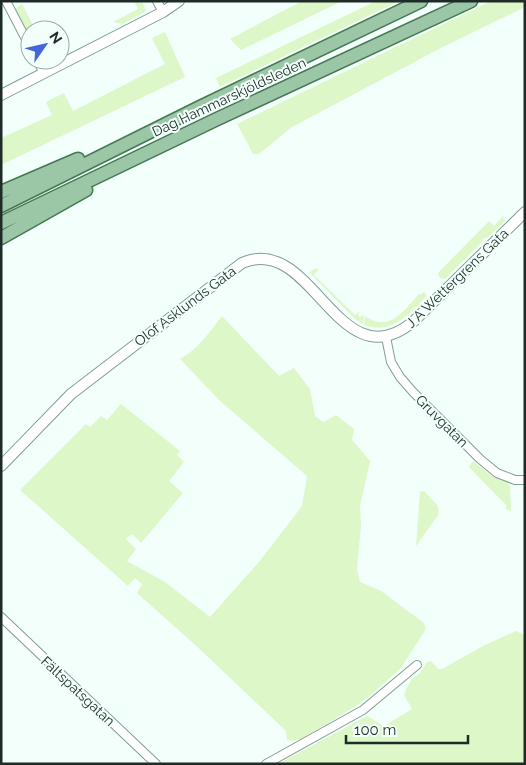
<svg xmlns="http://www.w3.org/2000/svg" width="526" height="765" viewBox="0 0 526 765" font-family="Raleway,sans-serif">
	<rect width="100%" height="100%" fill="#f2fffa"/>
	<!-- green -->
	<path fill="#ddf7c8" d="M134,1L143,3L146,11L123,24L113,22L138,9Z
		M302,1H342L241,50L230,39Z
		M376,1H399L220,87L216,78Z
		M491,1H525V7L439,49L292,127L259,154H253L237,124Z
		M22,4L33,25L26,30L15,9Z
		M165,32L185,77L1,165V138L52,115L46,102L64,93L73,111L165,64L152,38Z
		M504,215L503,218L505,221L487,238H484L480,244L445,279L440,278L438,274L440,271L489,221L494,226Z
		M316,268L318,270L314,275L355,315L360,311L358,315L360,317L364,315L363,324L355,319L311,274L310,272Z
		M424,292L427,296C409,314 392,335 364,325L365,316C390,333 403,311 419,294L420,295Z
		M222,316L279,376L294,368L310,389L315,416L323,422L336,415L354,429L352,440L370,461L360,506L361,525L357,569L360,582L381,591L424,623L426,629L401,668L370,696L353,708L303,738L294,741L287,740L286,731L203,652L137,593L142,584L135,578L128,586L20,490L86,424L90,427L101,416L107,420L121,404L180,451L177,455L184,462L169,481L183,493L141,543L132,534L126,539L136,549L127,561L165,582L210,617L259,562L302,506L307,476L219,400L180,359C198,349 209,333 222,316Z
		M473,461L493,477L507,482L510,486L511,511L505,509L507,506L469,467Z
		M424,491L438,506L439,514L416,546L420,492Z
		M516,631L525,635V764H278L367,716L384,726L412,709L404,695L407,687L412,679L420,673L427,662L431,661L438,669H442L483,646Z"/>
	<g fill="none" stroke-linecap="round" stroke-linejoin="round">
		<!-- minor casing -->
		<g stroke="#809f94" stroke-width="10">
			<path id="minor" d="M6,1L30,47
				M157,1L163,12
				M37,60L44,73
				M386,337L391,362L400,377L413,392L480,459L497,473L515,480H525
				M1,617L156,764
				M266,764L363,710L417,665"/>
		</g>
		<!-- tertiary casing -->
		<g stroke="#809f94" stroke-width="12">
			<path id="tertiary" d="M1,95L163,12L179,1
				M1,466L71,394L242,263C313,232 338,385 414,321L525,212"/>
		</g>
		<!-- primary casing -->
		<g stroke="#447853" stroke-width="15">
			<path id="primary" d="M1,192L78,159
				M1,206L200,107L421,1
				M1,223L215,120L471,1
				M1,238L86,190"/>
		</g>
		<!-- minor -->
		<use href="#minor" stroke="#fff" stroke-width="8"/>
		<!-- tertiary -->
		<use href="#tertiary" stroke="#fff" stroke-width="10"/>
		<!-- primary -->
		<use href="#primary" stroke="#9bc7a6" stroke-width="12"/>
	</g>
	<g text-anchor="middle" stroke-width="4" stroke-linejoin="round" paint-order="stroke">
		<!-- street labels -->
		<g font-size="14" fill="#1e2b26" stroke="#f2fffa">
			<text transform="translate(229 97) rotate(-25)" y="5">Dag Hammarskjöldsleden</text>
			<text transform="translate(457 278) rotate(-44)" y="5">J A Wettergrens Gata</text>
			<text transform="translate(185 306) rotate(-37)" y="5">Olof Asklunds Gata</text>
			<text transform="translate(442 421) rotate(45)" y="5">Gruvgatan</text>
			<text transform="translate(78 691) rotate(43)" y="5">Fältspatsgatan</text>
		</g>
	</g>
	<!-- border -->
	<rect width="526" height="765" fill="none" stroke="#1e2b26" stroke-width="5"/>
	<!-- north arrow -->
	<g transform="translate(45 45) rotate(56)"><circle r="24" fill="#f2fffa" stroke="#9daaa5"/>
	<path d="M0-4L9 19L0 12L-9 19Z" fill="#4367d9"/>
	<text y="-8" font-size="14" font-weight="bold" text-anchor="middle" fill="#1e2b26">N</text>
	</g>
	<!-- scale -->
	<path d="M346 735v8h122v-8" fill="none" stroke="#1e2b26" stroke-width="2.5"/>
	<text x="354" y="735" font-size="15" fill="#1e2b26" stroke="#f2fffa" stroke-width="4" paint-order="stroke">100 m</text>
</svg>
